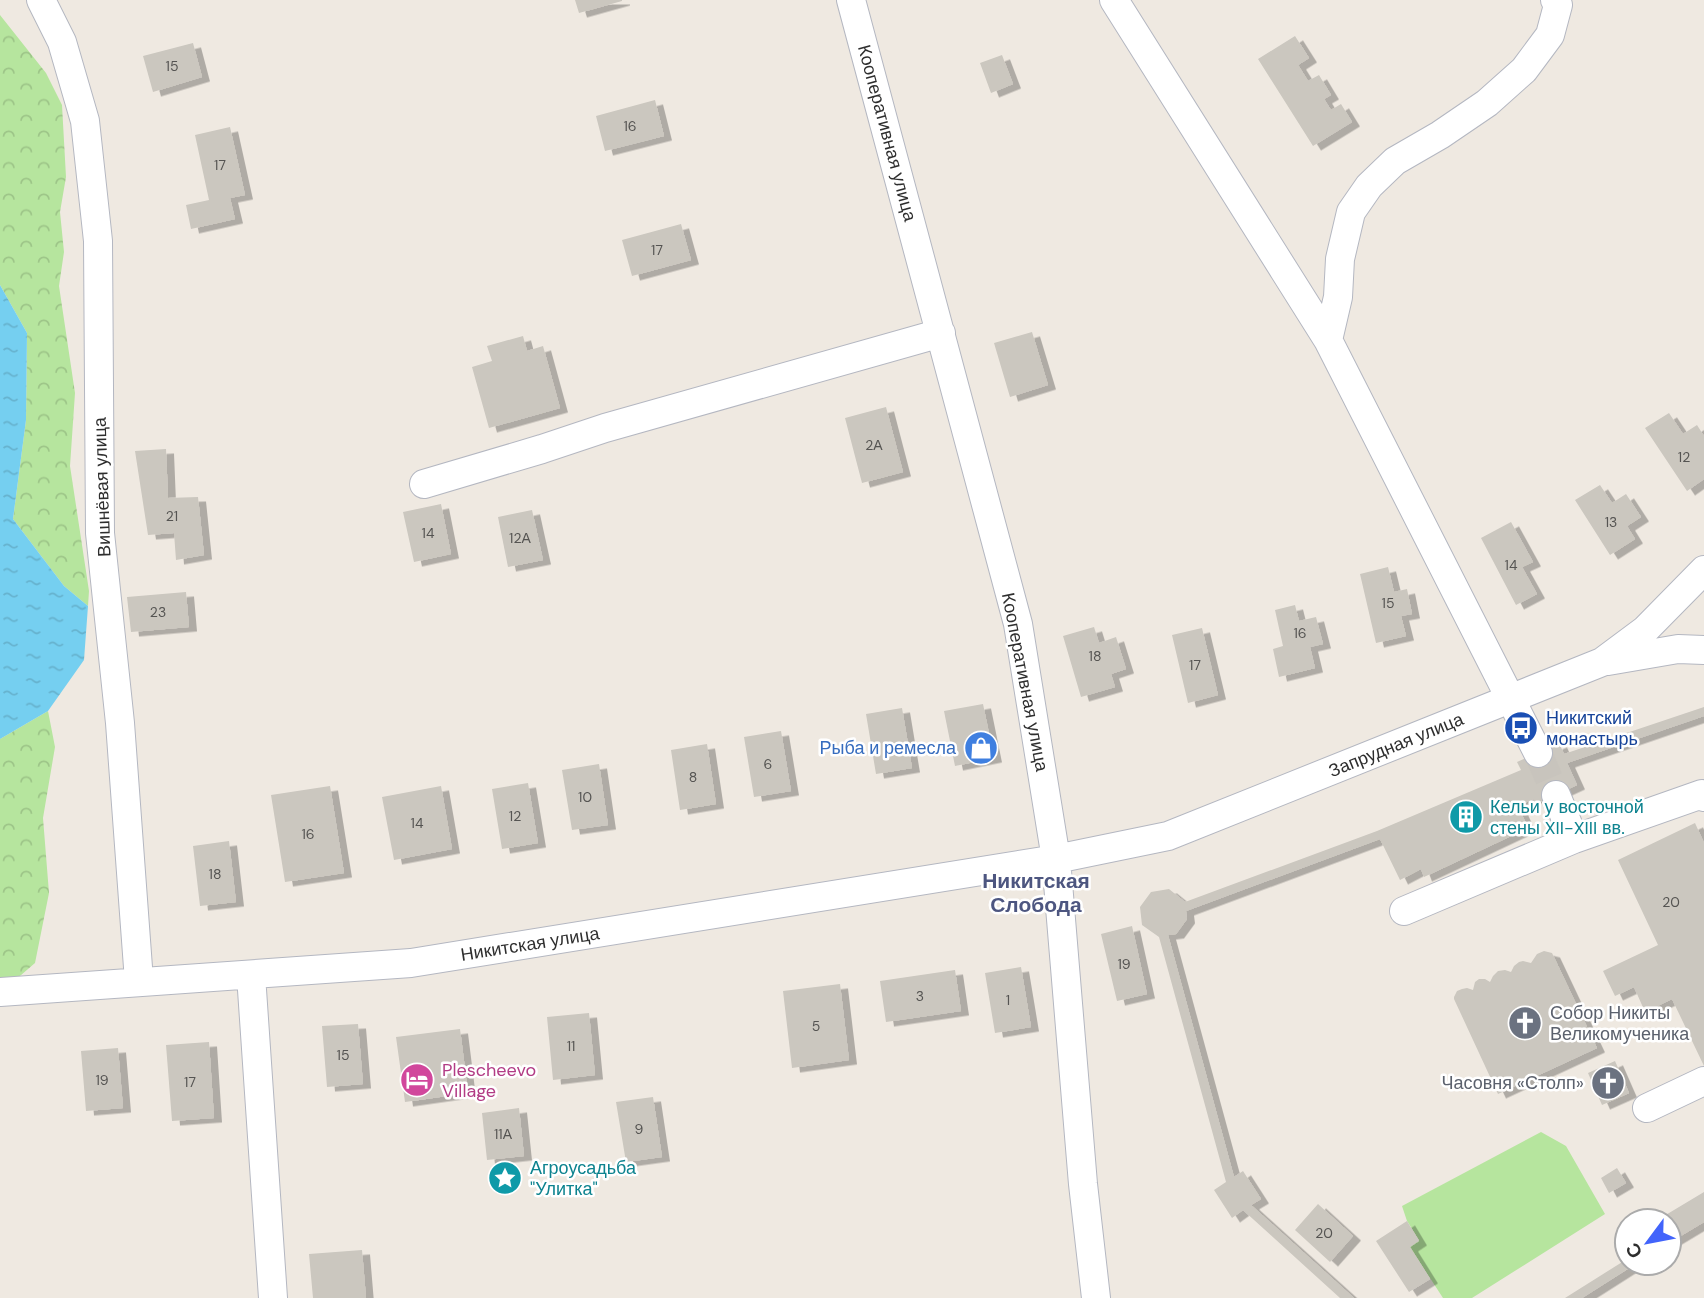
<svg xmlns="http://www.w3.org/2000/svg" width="1704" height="1298" viewBox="0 0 1704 1298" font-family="'DM Sans',sans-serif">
	<defs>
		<pattern id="forest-crowns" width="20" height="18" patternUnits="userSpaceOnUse" patternTransform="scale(1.75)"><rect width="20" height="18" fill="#b6e59e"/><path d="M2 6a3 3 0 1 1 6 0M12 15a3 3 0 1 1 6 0" fill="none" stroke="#9dc588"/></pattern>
		<pattern id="water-ripples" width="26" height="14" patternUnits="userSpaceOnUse" patternTransform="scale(1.75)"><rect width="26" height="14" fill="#75cff0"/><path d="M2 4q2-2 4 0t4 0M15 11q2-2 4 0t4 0" fill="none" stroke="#66b2ce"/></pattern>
		<filter id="shadow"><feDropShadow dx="8" dy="4.5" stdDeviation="0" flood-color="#0004"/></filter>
	</defs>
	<rect width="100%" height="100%" fill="#efe9e1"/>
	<!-- forest -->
	<path fill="url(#forest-crowns)" d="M0,15L46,73L62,105L66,177L60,212L64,252L59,286L75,393L70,466L89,591L88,606L64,586L13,519L26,420L27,333L0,285Z
		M48,711L55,747L43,818L49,893L35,963L13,982H0V739Z"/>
	<!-- garden -->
	<path fill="#b6e59e" d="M1541,1132L1566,1146L1605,1214L1472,1298H1443L1410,1247L1419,1240L1407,1221L1402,1206Z"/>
	<!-- water -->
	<path fill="url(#water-ripples)" d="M0,285L27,333L26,420L13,519L64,586L88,606L84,660L48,711L0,739Z"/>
	<!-- building -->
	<path fill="#cbc7bf" filter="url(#shadow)" d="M575,0H622V1L579,13Z
		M1295,36L1309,58L1298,65L1308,81L1319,75L1331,95L1324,99L1331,110L1341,104L1352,122L1313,146L1258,59Z
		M193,43L202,77L153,92L143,56Z
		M1002,55L1013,84L991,93L980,63Z
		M655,100L664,136L605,151L596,116Z
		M230,127L245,195L230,198L235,219L191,229L186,205L209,200L195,135Z
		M681,224L691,260L632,276L622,240Z
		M1032,332L1048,385L1010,397L994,343Z
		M523,336L527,351L543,346L560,408L489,428L472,367L492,361L487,346Z
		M886,407L903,472L862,483L845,418Z
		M1669,413L1683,434L1697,425L1704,436V479L1687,491L1645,428Z
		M166,449L168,498L198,497L204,555L176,560L174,533L148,535L135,451Z
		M1600,485L1612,503L1626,494L1641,517L1627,526L1635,539L1610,555L1575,500Z
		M441,504L451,554L414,562L403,512Z
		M532,510L543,560L508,567L498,517Z
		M1511,522L1533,562L1522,567L1537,594L1516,605L1481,538Z
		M1388,567L1394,592L1407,589L1412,614L1401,616L1406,636L1376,643L1360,574Z
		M186,592L189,627L131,632L127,597Z
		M1295,605L1299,621L1316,617L1323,644L1310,647L1315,668L1279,677L1273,649L1283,646L1275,610Z
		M1094,627L1099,643L1116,637L1126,669L1111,674L1115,687L1081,697L1063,636Z
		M1202,628L1218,695L1188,703L1172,635Z
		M983,704L994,758L955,766L944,711Z
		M1704,707V716L1567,763L1577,785L1536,804L1534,799L1518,806L1528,828L1424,877L1421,869L1400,880L1380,839L1186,911L1187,919L1176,934L1168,935L1234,1177L1243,1171L1261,1199L1251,1205L1354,1298H1340L1243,1210L1232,1218L1214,1190L1226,1182L1159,937L1142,925L1140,907L1151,892L1169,889L1185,902L1377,831L1521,770L1517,762L1559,743L1564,754Z
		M902,708L912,768L876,774L866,714Z
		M781,731L791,791L754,797L744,737Z
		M707,744L716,804L680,810L671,750Z
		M599,764L608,825L572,830L562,770Z
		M528,783L538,843L502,849L492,789Z
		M330,786L344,873L285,882L271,795Z
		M441,786L452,849L394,860L382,797Z
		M1695,823L1704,843V1066L1672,999L1645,1012L1634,987L1615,996L1603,971L1658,945L1618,860Z
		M229,841L236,902L200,906L193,846Z
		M1132,926L1147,994L1117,1001L1101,934Z
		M1544,951L1552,953L1597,1048L1498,1094L1454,999V997L1457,991L1462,989L1467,988L1473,990L1475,982L1479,979H1485L1490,982L1493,976L1498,971L1505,970L1511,972L1514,966L1519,962L1523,961L1531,963L1537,954Z
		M1021,967L1031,1027L995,1033L985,973Z
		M955,970L961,1011L886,1022L880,981Z
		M840,984L849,1060L792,1068L783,991Z
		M589,1013L595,1075L553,1080L547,1017Z
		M358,1024L363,1084L327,1087L322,1026Z
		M460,1029L468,1093L405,1102L396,1037Z
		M209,1042L214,1118L172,1121L166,1045Z
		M118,1048L123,1108L86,1111L81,1051Z
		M1615,1061L1629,1093L1602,1105L1588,1073Z
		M653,1097L662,1157L626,1162L616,1102Z
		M519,1108L524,1156L487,1160L482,1113Z
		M1617,1168L1626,1183L1609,1193L1601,1178Z
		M1704,1192V1222L1669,1243V1232L1673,1230L1669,1221L1664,1216Z
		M1318,1204L1353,1236L1330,1262L1295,1230Z
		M1407,1221L1419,1241L1410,1247L1430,1279L1409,1292L1376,1241Z
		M362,1250L366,1298H313L309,1254Z
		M1627,1259V1263H1637L1582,1298H1565Z"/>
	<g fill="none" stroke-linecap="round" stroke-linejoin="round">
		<!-- minor-tunnel -->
		<path stroke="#c8c4bd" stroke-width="28" stroke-dasharray="28 14" stroke-linecap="butt" d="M1538,753L1556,795"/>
		<!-- minor casing -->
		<g stroke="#b4b7c1" stroke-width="30">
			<path id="minor" d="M41,0L62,42L85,121L98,241L100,533L120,723L139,981
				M851,0L1018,624L1056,859L1083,1184L1096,1298
				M1114,0L1328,340L1538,753
				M1328,340L1338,297L1340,259L1351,212L1369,186L1395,161L1440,135L1487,103L1524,70L1550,35L1558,5L1555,0
				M424,484L542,449L605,428L941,333
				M1608,661L1678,649L1704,650
				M1556,795L1574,839
				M1404,911L1574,839L1702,794L1704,797
				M251,975L273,1298
				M0,992L411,963L1056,859L1168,836L1602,662L1645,630L1704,570
				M1647,1108L1704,1081"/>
		</g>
		<!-- minor -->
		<use href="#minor" stroke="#fff" stroke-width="28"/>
	</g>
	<!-- icons -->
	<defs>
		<g id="bus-disc" transform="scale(1.75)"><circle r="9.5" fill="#1a4fb4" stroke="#fff"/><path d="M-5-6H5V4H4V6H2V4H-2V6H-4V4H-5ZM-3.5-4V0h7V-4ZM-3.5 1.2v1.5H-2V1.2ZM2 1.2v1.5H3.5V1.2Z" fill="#fff"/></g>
		<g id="shop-disc" transform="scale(1.75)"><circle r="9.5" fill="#3f7fe0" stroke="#fff"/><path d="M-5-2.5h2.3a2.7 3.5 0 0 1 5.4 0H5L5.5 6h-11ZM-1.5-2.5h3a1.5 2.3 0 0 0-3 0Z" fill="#fff"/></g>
		<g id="building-disc" transform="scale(1.75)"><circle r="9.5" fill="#0f9aa8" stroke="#fff"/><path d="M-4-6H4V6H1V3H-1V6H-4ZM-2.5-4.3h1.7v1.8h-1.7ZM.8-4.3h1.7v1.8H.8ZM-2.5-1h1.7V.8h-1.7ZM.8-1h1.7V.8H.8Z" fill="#fff"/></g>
		<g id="church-disc" transform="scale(1.75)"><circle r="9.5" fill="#6b7280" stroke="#fff"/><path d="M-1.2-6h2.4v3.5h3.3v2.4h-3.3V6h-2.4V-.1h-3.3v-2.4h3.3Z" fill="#fff"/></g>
		<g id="hotel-disc" transform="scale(1.75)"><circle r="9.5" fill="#d1479c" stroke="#fff"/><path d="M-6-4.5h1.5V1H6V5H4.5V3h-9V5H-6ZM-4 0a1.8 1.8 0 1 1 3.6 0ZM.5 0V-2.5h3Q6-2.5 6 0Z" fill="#fff"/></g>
		<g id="sight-disc" transform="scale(1.75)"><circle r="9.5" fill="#0f9aa8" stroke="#fff"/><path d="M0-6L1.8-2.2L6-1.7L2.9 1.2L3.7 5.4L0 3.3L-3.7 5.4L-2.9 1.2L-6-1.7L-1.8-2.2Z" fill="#fff"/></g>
	</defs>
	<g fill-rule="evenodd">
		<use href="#bus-disc" x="1521" y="728"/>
		<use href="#shop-disc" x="981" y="748"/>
		<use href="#building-disc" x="1466" y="817"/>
		<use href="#church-disc" x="1525" y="1023"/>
		<use href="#hotel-disc" x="417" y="1080"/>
		<use href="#church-disc" x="1608" y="1083"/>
		<use href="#sight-disc" x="505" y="1178"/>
	</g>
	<g text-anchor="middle" stroke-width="5" stroke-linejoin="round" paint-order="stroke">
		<!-- number labels -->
		<g font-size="14" fill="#555452">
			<text x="172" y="71">15</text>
			<text x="630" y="131">16</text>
			<text x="220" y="170">17</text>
			<text x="657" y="255">17</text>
			<text x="874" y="450">2А</text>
			<text x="1684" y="462">12</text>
			<text x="172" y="521">21</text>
			<text x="1611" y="527">13</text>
			<text x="428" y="538">14</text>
			<text x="520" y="543">12А</text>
			<text x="1511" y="570">14</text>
			<text x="1388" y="608">15</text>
			<text x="158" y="617">23</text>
			<text x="1300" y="638">16</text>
			<text x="1095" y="661">18</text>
			<text x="1195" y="670">17</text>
			<text x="768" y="769">6</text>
			<text x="693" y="782">8</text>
			<text x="585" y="802">10</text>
			<text x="515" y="821">12</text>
			<text x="417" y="828">14</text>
			<text x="308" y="839">16</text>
			<text x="215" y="879">18</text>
			<text x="1671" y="907">20</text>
			<text x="1124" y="969">19</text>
			<text x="920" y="1001">3</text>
			<text x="1008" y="1005">1</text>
			<text x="816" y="1031">5</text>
			<text x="571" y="1051">11</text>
			<text x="343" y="1060">15</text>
			<text x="102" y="1085">19</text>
			<text x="190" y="1087">17</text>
			<text x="639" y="1134">9</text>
			<text x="503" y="1139">11А</text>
			<text x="1324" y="1238">20</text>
		</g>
		<!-- street labels -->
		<g font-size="18" fill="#2e2e2e" stroke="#fff">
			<text transform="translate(887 133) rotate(75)" y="6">Кооперативная улица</text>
			<text transform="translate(102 487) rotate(-92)" y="6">Вишнёвая улица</text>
			<text transform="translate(1025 682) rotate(79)" y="6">Кооперативная улица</text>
			<text transform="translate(1396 745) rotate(-22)" y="6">Запрудная улица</text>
			<text transform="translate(530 944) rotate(-9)" y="6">Никитская улица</text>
		</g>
		<!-- transit labels -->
		<g font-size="18" fill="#164399" stroke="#fff" text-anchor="start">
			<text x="1546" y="724">Никитский<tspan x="1546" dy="21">монастырь</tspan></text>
		</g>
		<!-- shop labels -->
		<g font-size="18" fill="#366cbe" stroke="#fff" text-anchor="end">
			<text x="956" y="754">Рыба и ремесла</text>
		</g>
		<!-- culture labels -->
		<g font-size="18" fill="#0d838f" stroke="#fff" text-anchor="start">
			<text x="1490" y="813">Кельи у восточной<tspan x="1490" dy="21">стены XII-XIII вв.</tspan></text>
			<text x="530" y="1174">Агроусадьба<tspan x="530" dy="21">"Улитка"</tspan></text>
		</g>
		<!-- worship labels -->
		<g font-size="18" fill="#5b616d" stroke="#fff" text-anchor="start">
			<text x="1550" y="1019">Собор Никиты<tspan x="1550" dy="21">Великомученика</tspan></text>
			<text x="1584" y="1089" text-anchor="end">Часовня «Столп»</text>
		</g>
		<!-- hotel labels -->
		<g font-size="18" fill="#b23c85" stroke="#fff" text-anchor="start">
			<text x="442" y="1076">Plescheevo<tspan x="442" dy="21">Village</tspan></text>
		</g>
		<!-- quarter labels -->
		<g font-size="21" font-weight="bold" fill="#4d5680" stroke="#fff">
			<text x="1036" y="888">Никитская<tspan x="1036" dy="24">Слобода</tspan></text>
		</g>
	</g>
	<!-- north arrow -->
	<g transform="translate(1648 1242) rotate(238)"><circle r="33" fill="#ffffff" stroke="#ababab" stroke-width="2"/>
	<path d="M0-5L12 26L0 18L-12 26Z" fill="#4264fb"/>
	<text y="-10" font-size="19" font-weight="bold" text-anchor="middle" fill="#2e2e2e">С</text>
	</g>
</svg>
